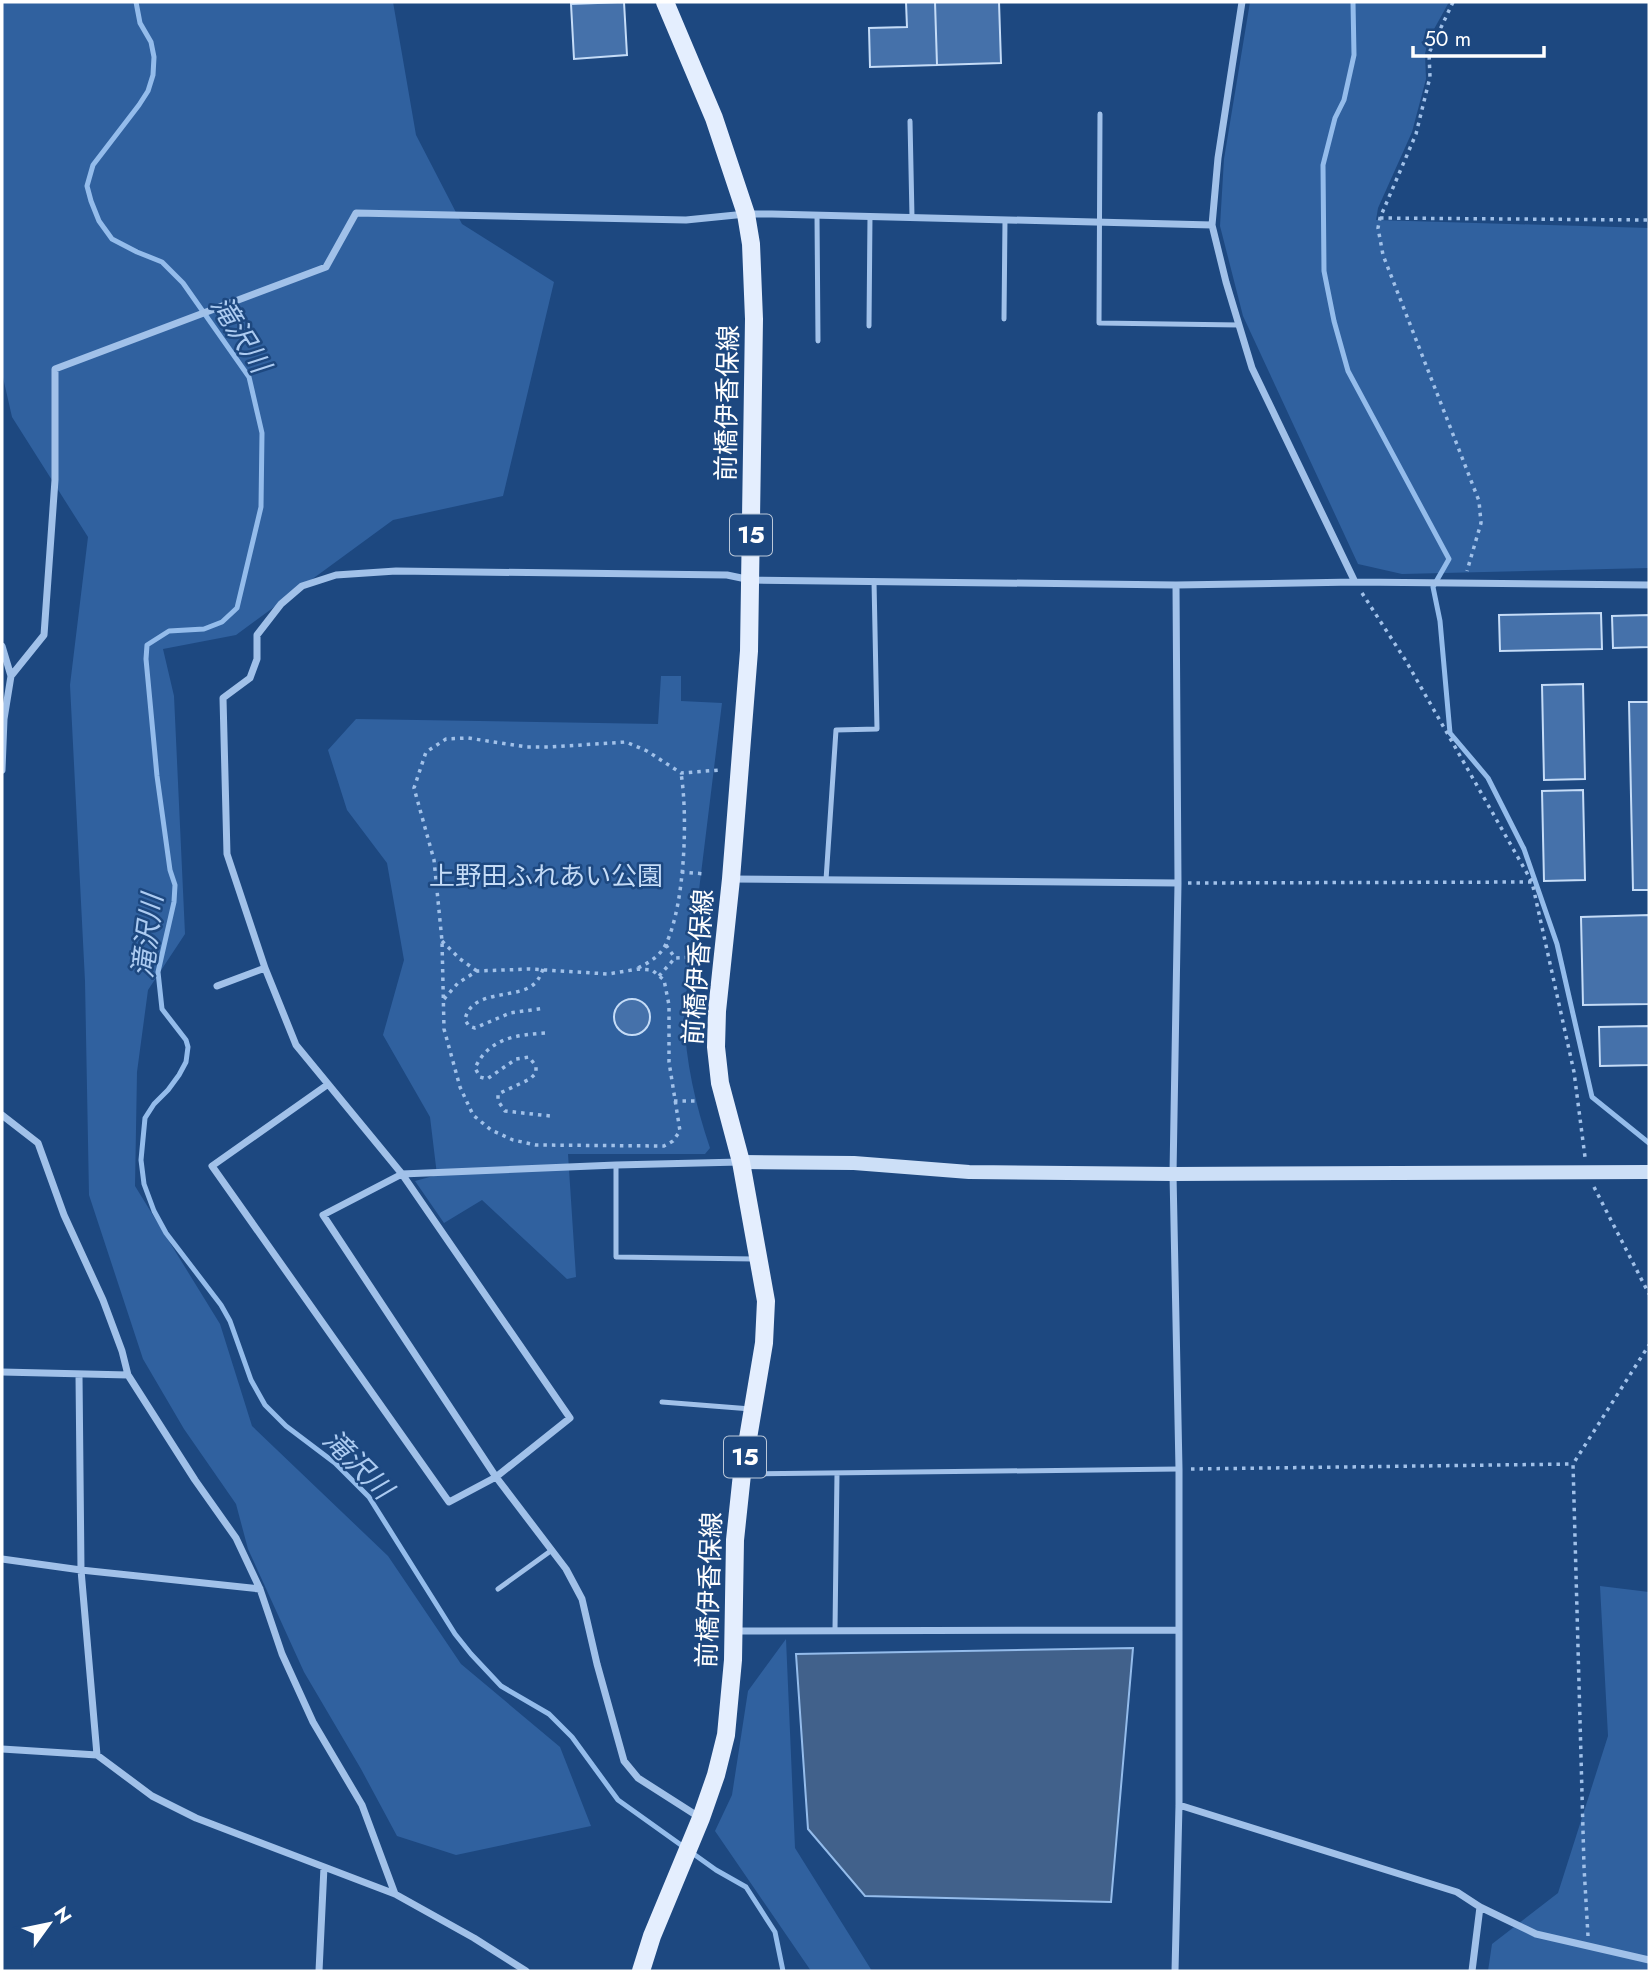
<svg xmlns="http://www.w3.org/2000/svg" width="1651" height="1973" viewBox="0 0 1651 1973" font-family="Jost,'Noto Sans JP',sans-serif">
	<rect width="100%" height="100%" fill="#1d4880"/>
	<!-- green -->
	<path fill="#30619f" d="M2,2H393L416,135L462,224L554,282L503,496L393,520L236,635L163,649L174,696L185,934L148,990L137,1072L135,1186L220,1324L252,1426L388,1556L461,1664L560,1747L591,1826L456,1855L397,1836L361,1769L304,1672L248,1549L236,1504L184,1429L143,1359L89,1195L85,981L70,685L88,537L12,417L2,373Z
		M1250,2H1449L1428,40L1425,54L1426,79L1412,132L1378,208L1376,220L1649,228V568L1402,574L1358,564L1243,316L1220,226L1224,159Z
		M661,676H681V701L722,703L684,1012C685,1060 695,1103 710,1148L705,1154H568L576,1277L567,1279L482,1200L444,1223L415,1181L437,1175L430,1117L383,1035L404,960L387,863L347,810L328,750L356,719L658,724Z
		M1600,1586L1649,1592V1971H1488L1492,1944L1558,1893L1608,1736Z
		M786,1639L795,1848L872,1971H811L715,1831L732,1795L748,1691Z"/>
	<!-- water -->
	<path fill="#41618b" stroke="#94bceb" stroke-width="2" d="M1133,1648L1111,1902L865,1896L808,1829L796,1654Z"/>
	<g fill="none" stroke-linecap="round" stroke-linejoin="round">
		<!-- stream -->
		<path stroke="#94bceb" stroke-width="5" d="M136,2L140,23L151,42L154,57L153,75L148,91L139,105L93,165L87,186L91,201L99,221L112,239L137,252L162,262L183,283L249,377L262,433L261,507L237,608L222,622L204,629L169,631L147,645L146,659L157,776L170,870L175,885L174,902L158,972L162,1009L186,1040L188,1047L186,1062L179,1075L168,1090L154,1104L145,1118L141,1160L144,1184L154,1211L166,1233L221,1305L230,1321L251,1380L265,1405L286,1426L335,1463L369,1497L455,1634L471,1654L501,1686L549,1714L572,1737L618,1800L716,1870L746,1887L775,1932L783,1971
			M1353,2L1354,55L1344,100L1335,118L1323,165L1324,271L1334,321L1348,371L1449,559L1433,587L1440,621L1450,733L1488,778L1524,849L1557,944L1592,1097L1649,1143"/>
	</g>
	<!-- building -->
	<path fill="#4571aa" stroke="#c5dcf7" stroke-width="2" d="M624,2L627,55L574,59L571,4Z
		M906,2H935L937,65L870,67L869,28L907,27Z
		M935,2H999L1001,63L937,65Z
		M1601,613L1602,649L1500,651L1499,615Z
		M1649,615V647L1613,648L1612,616Z
		M1583,684L1585,779L1544,780L1542,685Z
		M1629,702H1649V890H1633Z
		M1583,790L1585,880L1544,881L1542,791Z
		M1649,915V1004L1583,1005L1581,917Z
		M614 1017a18 18 0 1 1 36 0a18 18 0 1 1-36 0Z
		M1649,1026V1065L1600,1066L1599,1027Z"/>
	<g fill="none" stroke-linecap="round" stroke-linejoin="round">
		<!-- path -->
		<path stroke="#a1c1e9" stroke-width="3.5" stroke-dasharray="3.5 5" stroke-linecap="butt" d="M1453,2L1429,53L1430,77L1416,134L1380,218L1378,228L1383,255L1479,501L1481,523L1467,571
			M1380,218L1649,220
			M1362,593L1406,661L1532,882L1574,1072L1585,1157
			M681,872L706,874
			M1188,883L1532,882
			M442,941L460,959L477,971
			M666,945L675,958L697,957
			M638,968C650,962 660,956 666,944C685,904 688,816 681,773
			M543,969C540,977 537,983 530,987C511,998 470,991 465,1020L469,1026L475,1028L510,1013L545,1008
			M659,976L675,958
			M444,999L458,983L477,971L530,969L608,974L638,969L652,970L664,980L669,1005V1062L680,1131L673,1141L664,1146L536,1145L513,1140L491,1130L473,1115L460,1087L444,1029L442,941L434,860L414,788L426,752L446,739L468,738L527,747H550L626,742L647,751L681,773L720,770
			M545,1033C516,1035 489,1038 475,1068L480,1077L487,1079L516,1059L529,1057L536,1066V1073L530,1079L498,1094V1101L505,1111L550,1116
			M674,1101H699
			M1594,1187L1649,1294
			M1191,1469L1572,1464
			M1588,1936L1584,1867L1573,1464L1649,1345"/>
		<!-- lane -->
		<path stroke="#a1c1e9" stroke-width="5" d="M1100,114L1099,323L1239,325
			M910,121L912,217
			M817,215L818,341
			M1004,319L1005,220
			M869,326L870,216
			M826,880L836,730L877,729L874,581
			M616,1165V1257L754,1259
			M662,1402L751,1409
			M745,1474L1179,1469
			M498,1589L552,1550
			M835,1630L837,1473"/>
		<!-- street -->
		<path stroke="#a1c1e9" stroke-width="7" d="M1242,2L1218,158L1212,225L1226,282L1252,368L1355,582
			M2,646L11,676L4,719L2,770
			M11,676L44,635L55,480V369L326,267L356,213L686,220L746,214H772L1212,225
			M731,879L1178,883
			M217,986L265,968
			M327,1085L212,1166L449,1502L496,1477L570,1418L402,1174L296,1045L265,968L227,854L223,698L250,678L257,659V635L281,604L302,586L336,575L396,571L727,575L751,580L1176,585L1355,582L1649,585
			M2,1115L38,1143L64,1215L103,1300L122,1351L128,1375L195,1480L236,1538L260,1589L282,1654L313,1722L362,1805L395,1894
			M2,1372L128,1375
			M79,1375L81,1570L97,1755
			M2,1559L81,1570L260,1589
			M734,1631L1179,1630
			M2,1749L97,1755L152,1796L196,1818L395,1894L474,1938L526,1971
			M1179,1805L1457,1892L1480,1907L1536,1934L1649,1960
			M699,1817L638,1778L624,1761L597,1664L582,1599L566,1569L496,1477L323,1215L402,1174L616,1165L740,1162
			M319,1971L324,1867
			M1175,1971L1179,1805V1469L1173,1174L1178,883L1176,585
			M1472,1971L1480,1907"/>
		<!-- secondary -->
		<path stroke="#ccdff7" stroke-width="14" d="M741,1162L854,1163L969,1172L1173,1174L1649,1172"/>
		<!-- primary -->
		<path stroke="#e4eefe" stroke-width="18" d="M641,1971L652,1936L701,1818L716,1775L726,1735L733,1660L735,1540L742,1474L764,1343L766,1301L741,1162L720,1083L716,1047L717,1011L731,879L749,651L754,319L751,244L746,214L714,118L665,2"/>
	</g>
	<g text-anchor="middle" stroke-width="5" stroke-linejoin="round" paint-order="stroke">
		<!-- shield labels -->
		<g fill="#1d4880" stroke="#bbc8d9" stroke-width="2">
			<rect x="730" y="514.5" width="42" height="41" rx="5"/>
			<rect x="724" y="1436.5" width="42" height="41" rx="5"/>
		</g>
		<g font-size="24" font-weight="bold" fill="#fff">
			<text x="751" y="543">15</text>
			<text x="745" y="1465">15</text>
		</g>
		<!-- street labels -->
		<g font-size="26" fill="#fff" stroke="#1d4880">
			<text transform="translate(727 403) rotate(-89)" y="9">前橋伊香保線</text>
			<text transform="translate(698 967) rotate(-86)" y="9">前橋伊香保線</text>
			<text transform="translate(709 1590) rotate(-88)" y="9">前橋伊香保線</text>
		</g>
		<!-- park labels -->
		<g font-size="26" fill="#c5dcf7" stroke="#1d4880">
			<text x="546" y="885">上野田ふれあい公園</text>
		</g>
		<!-- water labels -->
		<g font-size="28" font-style="italic" fill="#accbf1" stroke="#1d4880">
			<text transform="translate(241 334) rotate(58)" y="10">滝沢川</text>
			<text transform="translate(147 936) rotate(-83)" y="10">滝沢川</text>
			<text transform="translate(358 1464) rotate(45)" y="10">滝沢川</text>
		</g>
	</g>
	<!-- border -->
	<rect width="1651" height="1973" fill="none" stroke="#ffffff" stroke-width="7"/>
	<!-- north arrow -->
	<g transform="translate(49 1924) rotate(57)" stroke="#1d4880" stroke-width="5" paint-order="stroke">
	<path d="M0-5L12 26L0 18L-12 26Z" fill="#ffffff"/>
	<text y="-10" font-size="19" font-weight="bold" text-anchor="middle" fill="#ffffff">N</text>
	</g>
	<!-- scale -->
	<path d="M1413 46v10h131v-10" fill="none" stroke="#ffffff" stroke-width="3.5"/>
	<text x="1424" y="46" font-size="21" fill="#ffffff" stroke="#1d4880" stroke-width="5" paint-order="stroke">50 m</text>
</svg>
